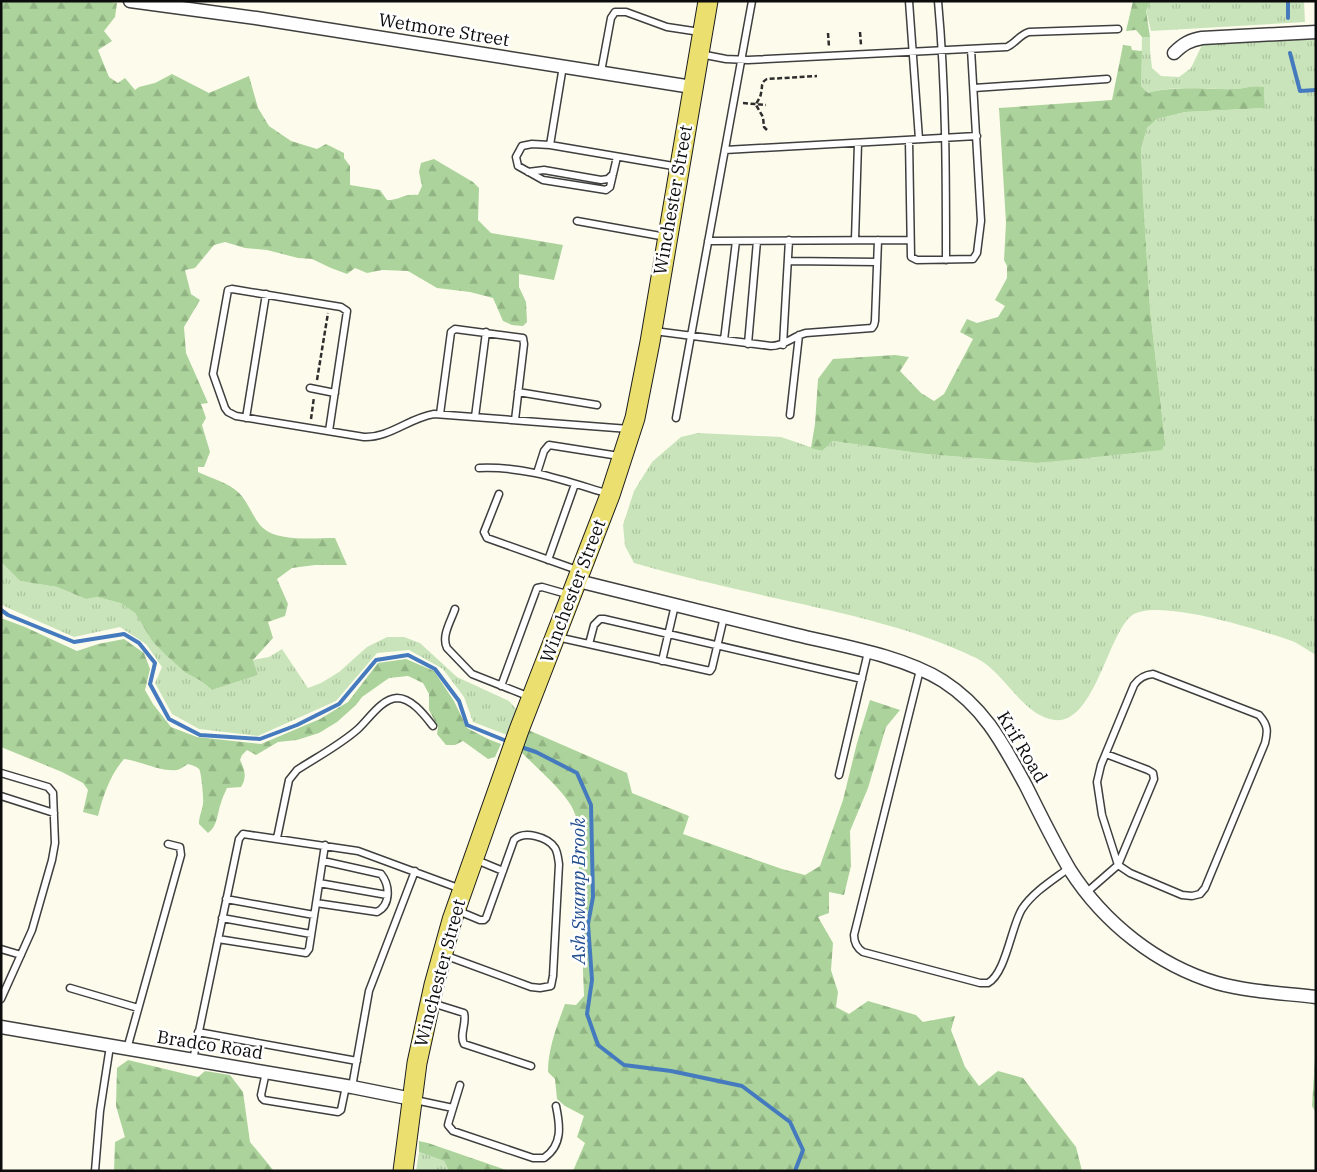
<svg xmlns="http://www.w3.org/2000/svg" width="1317" height="1172" viewBox="0 0 1317 1172" font-family="'IBM Plex Serif',serif">
	<defs>
		<pattern id="grass-tufts" width="24" height="20" patternUnits="userSpaceOnUse" patternTransform="scale(1.25)"><rect width="24" height="20" fill="#c9e4ba"/><path d="M3 7l-1-3M5 7V3M7 7l1-3M15 17l-1-3M17 17v-4M19 17l1-3" fill="none" stroke="#abc29f"/></pattern>
		<pattern id="forest-firs" width="22" height="20" patternUnits="userSpaceOnUse" patternTransform="scale(1.25)"><rect width="22" height="20" fill="#abd39b"/><path d="M5 1l3.5 6h-7zM16 11l3.5 6h-7z" fill="#92b484"/></pattern>
	</defs>
	<rect width="100%" height="100%" fill="#fdfcec"/>
	<!-- grass -->
	<path fill="url(#grass-tufts)" d="M1152,1H1304L1305,22L1151,31L1146,10Z
		M1142,37H1150V50L1152,68L1161,76L1179,77L1191,68L1202,45L1316,39V655C1308,651 1300,644 1292,641C1263,631 1155,596 1131,616C1107,637 1094,724 1055,720C1022,716 1005,672 976,658C914,628 846,614 779,599C730,588 682,577 634,563L625,546L623,525L634,491L652,462L681,437L698,433L781,437L822,451L833,441L925,454L1037,463L1165,442L1150,309L1143,197L1141,149L1147,128L1157,119L1185,112L1265,108L1264,87C1255,85 1247,88 1237,89C1208,90 1177,84 1148,93L1141,86Z
		M1,562L20,581L57,587L86,599L97,597L120,603L135,613L152,641L186,673L201,681L212,690L258,675L253,660L269,657L282,649L308,688L321,683L339,672L367,647L387,637H404L420,643L457,677L509,701L517,710L507,735L473,722L464,697L443,669L409,650L377,653L336,701L258,736L199,729L172,714L155,683L162,667L146,644L120,627L74,637L6,607L1,604Z
		M419,1152L444,1161L449,1171H416Z"/>
	<!-- forest -->
	<path fill="url(#forest-firs)" d="M1,1H106L117,3L115,17L104,31L112,41L98,50L109,77L118,83L125,78L135,90L139,87L155,83L172,74L209,93L249,76L258,108L269,126L291,141L317,149L326,144L344,153V158L350,166V185L380,190L387,200C400,200 404,193 418,195L422,186L419,172L421,163L434,159L473,182L479,188L478,220L491,233L563,245L554,280L519,274V287L526,302L527,322L523,326L512,325L503,321L493,298L470,292L437,288L408,271L382,270L367,273L355,268L347,274L331,268L312,259L298,258L267,250L245,248L225,242L214,245L195,268L185,270L191,294L200,300L184,327L186,353L208,403L201,404L206,418L202,425L210,452L204,467H198V472C211,478 229,483 239,493C249,503 253,519 263,528C278,542 315,538 335,538L347,565H315L292,568L277,579L288,604L285,616L268,622L273,638L253,660L258,675L212,690L201,681L186,673L167,656L152,641L135,613L120,603L97,597L86,599L57,587L20,581L1,562Z
		M1133,1H1152L1146,10L1150,37H1142L1136,30L1126,31Z
		M1123,45L1131,46L1132,50L1142,51L1141,86L1148,93C1177,85 1208,90 1237,89C1247,88 1254,85 1264,87L1265,108L1185,112L1157,119L1147,128L1141,149L1143,197L1150,309L1165,442L1162,450L1037,463L925,454L833,441L822,451L811,448L815,424L818,379L833,359L895,355L909,357L900,371L921,393L934,401L944,394L973,339L960,332L967,319L977,323L998,317L1005,306L995,300L1007,278V266L1004,260L1006,223L999,108L1112,100Z
		M1,618L25,627L77,651L98,644L124,639L144,653L150,669L145,690L153,704L171,727L197,737L261,744L320,719L348,702L378,663L406,659L434,671L454,701L467,728L488,739L501,744L495,757L488,759L463,741L455,745H446L437,734L438,727L429,710V694L423,683L408,676L389,678L362,697L356,705L337,722L319,733L297,740L278,742L256,755L247,750L242,755L240,760C245,770 247,778 241,787L227,788C225,793 222,798 221,803C217,813 218,826 208,833L199,824C199,816 202,811 203,804C204,799 201,770 199,769C196,766 191,765 188,764C184,766 181,769 177,770C160,772 141,761 124,759C110,775 103,796 98,816L83,812L88,790L83,783L62,772L1,747Z
		M870,700L900,710L886,727L868,788L850,831L851,866L844,895L829,892V913L818,917L833,943L831,970L838,992L836,1007L849,1014L868,1001L916,1015L923,1022L955,1016L951,1030L965,1067L979,1086L998,1071L1023,1078L1076,1147L1082,1171H573L585,1143L577,1137L584,1116L565,1106L557,1099L555,1079L548,1072C548,1048 557,1026 565,1004L576,1005L584,996L581,919L574,910C577,877 589,829 568,801C555,783 536,767 520,751L526,729L627,773L632,793L689,816L683,834L782,869L805,875L820,866L843,800L857,743Z
		M1316,1042V1113L1312,1106Z
		M128,1060L198,1077L205,1071L230,1075L243,1092L250,1142L274,1171H114L115,1142L125,1137L116,1106L117,1068Z
		M419,1141L428,1143L509,1171H449L444,1161L419,1152Z"/>
	<g fill="none" stroke-linecap="round" stroke-linejoin="round">
		<!-- stream -->
		<path stroke="#457bbe" stroke-width="4" d="M1288,18V1
			M1290,53L1300,91L1316,90
			M1,610L8,615L74,642L124,634L139,643L155,663L150,684L169,719L200,735L260,739L297,725L339,704L376,660L408,655L435,669L459,701L467,725L509,742
			M518,746L536,752L577,773L591,805L593,897L588,924L592,980L587,1014L598,1045L624,1065L671,1071L742,1086L790,1122L803,1150L795,1171"/>
		<!-- service casing -->
		<g stroke="#3f3f3f" stroke-width="9">
			<path id="service" d="M909,1L919,139
				M938,1C946,88 946,174 946,260
				M700,54L726,59L748,60L1007,47C1016,43 1019,35 1029,32L1118,29
				M563,66L550,145L679,167
				M601,72L611,18L615,12H626L667,27L700,32
				M974,88L1107,79
				M909,140L911,257L917,260L973,259L977,253L981,221L971,49
				M550,145L532,144L522,146L516,157L518,166L543,180L606,190L610,187L617,157
				M725,150L977,136
				M528,172L544,170L601,180L608,179L613,174
				M577,221L666,237
				M855,240L858,143
				M708,241L909,240
				M788,261L877,262
				M654,331L771,346C785,346 793,336 806,333L872,328L874,325L875,321L878,240
				M724,340L736,241
				M748,344L757,241
				M783,345L789,240
				M310,388L335,393
				M518,392L597,405
				M440,414L451,332L455,329L523,338L524,344L515,420
				M790,415L799,335
				M475,417L486,332
				M246,418L266,294
				M676,418L752,1
				M329,431L347,311L341,307L232,289L228,290L213,374L225,408L228,412L236,416L364,437C389,438 409,418 434,414L629,429
				M479,468C526,466 565,481 609,494
				M537,473L544,451L549,445L619,456
				M499,494L484,532L487,538L580,571
				M548,560L575,484
				M455,609C451,621 441,636 447,648L472,674L530,697
				M557,637L710,671L712,668L724,617
				M589,644L594,625L600,619H604L862,679
				M662,661L675,605
				M920,670L854,935C854,942 857,948 863,952L980,983H988C1006,973 1011,927 1022,909C1033,892 1053,880 1069,868
				M1153,674L1259,715C1268,725 1268,731 1265,743L1205,888L1200,894L1192,896L1182,895L1130,873L1118,865L1102,815L1097,782L1101,765L1134,685C1139,678 1144,675 1153,674Z
				M501,686L537,588L542,587L570,595
				M1,773L48,787L53,793L55,843L52,860L32,930L1,999
				M839,775L868,652
				M1,796L54,813
				M277,838L289,780L297,770C317,757 340,745 358,729C369,719 381,699 397,698C412,698 425,716 433,726
				M474,859L503,871
				M319,883L387,895
				M1087,892L1118,865L1154,779L1153,773L1148,770L1106,754
				M226,899L314,915
				M316,903L377,912C391,905 390,885 381,874L323,861
				M222,918L311,934
				M218,939L306,953L309,949L325,845
				M1,949L21,955
				M444,955L531,987L540,988L551,986L553,976L559,864C558,859 558,853 555,848C548,837 524,830 514,840L486,918L484,920H480L456,910
				M70,988L138,1008
				M432,1003L464,1013C467,1024 459,1034 464,1044L531,1066
				M198,1032L357,1061
				M127,1049L181,855L180,847L168,844
				M193,1060L239,839L243,834L358,851L461,889
				M266,1072L261,1095L262,1098L264,1100L338,1112L341,1110L346,1086
				M460,1085L449,1121L448,1125L453,1131L533,1158H544C563,1145 560,1125 556,1106
				M352,1087L369,991L415,871
				M415,1100L453,1108
				M95,1171L100,1111L110,1046"/>
		</g>
		<!-- minor casing -->
		<g stroke="#3f3f3f" stroke-width="15">
			<path id="minor" d="M130,1L256,18L692,87
				M1174,53C1183,44 1190,40 1202,38L1316,32
				M578,581C651,599 724,617 797,635C843,646 903,656 943,681C985,708 1003,744 1026,786C1040,814 1054,843 1070,870C1104,923 1157,965 1217,983C1249,992 1283,993 1316,997
				M1,1027L352,1087L412,1099"/>
		</g>
		<!-- primary casing -->
		<g stroke="#1d1d1d" stroke-width="21">
			<path id="primary" d="M403,1171L417,1063L434,985L452,920L519,730L610,495L635,418L650,342L708,1"/>
		</g>
		<!-- path -->
		<path stroke="#2e2e2e" stroke-width="2.5" stroke-dasharray="5 2.5" stroke-linecap="butt" d="M860,32L861,45
			M828,33L829,47
			M743,103L766,105
			M767,130L764,127L763,117L756,105C757,101 761,97 761,93C763,86 760,83 767,79L817,76
			M317,380L328,313
			M311,419L314,397"/>
		<!-- service -->
		<use href="#service" stroke="#fff" stroke-width="6"/>
		<!-- minor -->
		<use href="#minor" stroke="#fff" stroke-width="12"/>
		<!-- primary -->
		<use href="#primary" stroke="#eadf6f" stroke-width="19"/>
	</g>
	<g text-anchor="middle" stroke-width="5" stroke-linejoin="round" paint-order="stroke">
		<!-- street labels -->
		<g font-size="18" fill="#0c0c0c" stroke="#fff">
			<text transform="translate(444 30) rotate(9)" y="6">Wetmore Street</text>
			<text transform="translate(673 200) rotate(-80)" y="6">Winchester Street</text>
			<text transform="translate(573 591) rotate(-69)" y="6">Winchester Street</text>
			<text transform="translate(1022 747) rotate(59)" y="6">Krif Road</text>
			<text transform="translate(440 973) rotate(-75)" y="6">Winchester Street</text>
			<text transform="translate(210 1045) rotate(9)" y="6">Bradco Road</text>
		</g>
		<!-- water labels -->
		<g font-size="19" font-style="italic" fill="#234f90" stroke="#fff">
			<text transform="translate(578 891) rotate(-90)" y="7">Ash Swamp Brook</text>
		</g>
	</g>
	<!-- border -->
	<rect width="1317" height="1172" fill="none" stroke="#0c0c0c" stroke-width="5"/>
</svg>
